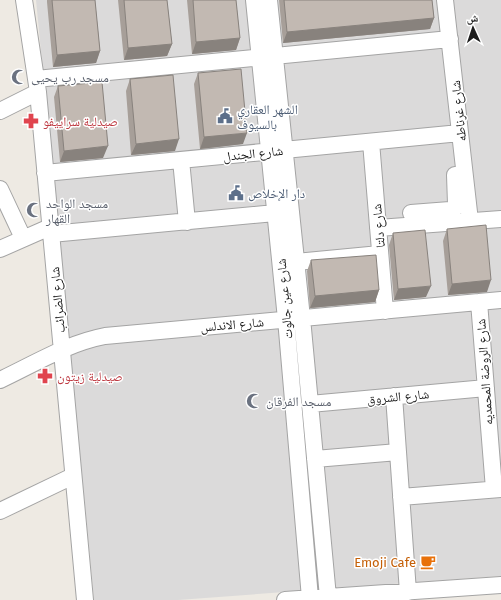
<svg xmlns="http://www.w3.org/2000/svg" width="501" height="600" viewBox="0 0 501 600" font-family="'Fira Sans','Noto Naskh Arabic',sans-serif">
	<rect width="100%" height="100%" fill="#eeeae3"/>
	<!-- residential -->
	<path fill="#dbdada" d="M36,0H501V576L178,600H94Z"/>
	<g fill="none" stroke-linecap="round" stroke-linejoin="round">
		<!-- minor casing -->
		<g stroke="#a4a4a4" stroke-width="18">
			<path id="minor" d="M24,0L38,92L85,600
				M254,0L286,319L310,598
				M269,0L302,318L328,597
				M445,0L470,221
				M36,79L450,39
				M0,111L38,92
				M371,142L385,311
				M181,160L187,222
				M45,173L460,133
				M0,189L23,238
				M411,213L450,210L455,208L456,204L455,175
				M378,228L501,219
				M51,234L275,213
				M0,249L50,227
				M296,262L380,254
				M479,302L494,489
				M0,380C34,364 68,343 105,336L501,300
				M394,396L408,592
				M310,404L486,388
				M315,459L398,452
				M401,497L501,489
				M0,511L73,476
				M285,600L501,585"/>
		</g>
		<!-- minor -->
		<use href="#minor" stroke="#fff" stroke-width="16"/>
	</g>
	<!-- wall -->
	<path fill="#a79f99" d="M47,0H95L100,51L96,63L53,67L47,2Z
		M118,0H167L172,44L167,56L124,60Z
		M187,0H236L240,38L236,50L192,54Z
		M279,0H432L434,18L430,29L283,43Z
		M198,73L243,144L200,149L194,84Z
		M130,79L175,151L131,155L126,91Z
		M58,86L103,158L60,162L54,97Z
		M447,229L487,292L448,295L443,241Z
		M393,233L426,297L394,300L389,245Z
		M311,260L379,290L375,302L310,308L307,271Z"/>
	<!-- shaded-wall -->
	<path fill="#88827d" d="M434,18L430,29L283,43L287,32Z
		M240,38L236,50L192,54L196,42Z
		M172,44L167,56L124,60L128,48Z
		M100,51L96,63L53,67L57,55Z
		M247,133L243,144L200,149L204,137Z
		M179,139L175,151L131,155L136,144Z
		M108,146L103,158L60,162L64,151Z
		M491,280L487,292L448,295L452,284Z
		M431,286L426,297L394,300L398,289Z
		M379,290L375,302L310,308L315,296Z"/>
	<!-- building -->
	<path fill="#c2b9b2" stroke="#88827d" d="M52,0H95L100,51L57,55Z
		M124,0H167L172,44L128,48Z
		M193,0H236L240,38L196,42Z
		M284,0H432L434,18L287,32Z
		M241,69L247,133L204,137L198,73Z
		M173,75L179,139L136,144L130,79Z
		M102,82L108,146L64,151L58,86Z
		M486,225L491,280L452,284L447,229Z
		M425,230L431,286L398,289L393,233Z
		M376,255L379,290L315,296L311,260Z"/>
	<!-- icons -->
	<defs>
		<g id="mosque-bare" transform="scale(1.2)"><path d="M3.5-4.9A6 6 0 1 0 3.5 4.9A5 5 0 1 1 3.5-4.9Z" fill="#6b7280" stroke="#fff" stroke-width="2.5" paint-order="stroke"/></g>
		<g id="civic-bare" transform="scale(1.2)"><path d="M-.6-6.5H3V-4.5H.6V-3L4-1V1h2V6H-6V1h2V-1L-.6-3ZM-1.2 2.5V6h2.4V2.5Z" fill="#5c6f8a" stroke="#fff" stroke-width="2.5" paint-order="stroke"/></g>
		<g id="pharmacy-bare" transform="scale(1.2)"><path d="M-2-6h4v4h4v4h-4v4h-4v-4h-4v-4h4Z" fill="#e0444e" stroke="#fff" stroke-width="2.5" paint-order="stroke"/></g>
		<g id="cafe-bare" transform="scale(1.2)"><path d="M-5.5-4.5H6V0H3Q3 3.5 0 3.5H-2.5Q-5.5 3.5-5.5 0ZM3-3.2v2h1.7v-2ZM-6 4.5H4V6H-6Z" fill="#e8710a" stroke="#fff" stroke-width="2.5" paint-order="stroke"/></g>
	</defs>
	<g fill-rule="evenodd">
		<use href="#mosque-bare" x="19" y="77"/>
		<use href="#civic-bare" x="225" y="116"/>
		<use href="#pharmacy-bare" x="31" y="121"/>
		<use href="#civic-bare" x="236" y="193"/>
		<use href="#mosque-bare" x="34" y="210"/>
		<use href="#pharmacy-bare" x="45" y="376"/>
		<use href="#mosque-bare" x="254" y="401"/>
		<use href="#cafe-bare" x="428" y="562"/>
	</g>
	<g text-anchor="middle" stroke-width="3" stroke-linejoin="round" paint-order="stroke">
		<!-- worship labels -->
		<g font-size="13" fill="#5b616d" stroke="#fff" text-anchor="start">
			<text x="31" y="82">مسجد رب يحيى</text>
			<text x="46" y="208">مسجد الواحد<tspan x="46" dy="15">القهار</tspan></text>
			<text x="266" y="406">مسجد الفرقان</text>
		</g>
		<!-- service labels -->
		<g font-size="13" fill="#4e5e75" stroke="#fff" text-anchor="start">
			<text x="237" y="114">الشهر العقاري<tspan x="237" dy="15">بالسيوف</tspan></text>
			<text x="248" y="198">دار الإخلاص</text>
		</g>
		<!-- street labels -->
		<g font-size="13" fill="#1d1d1d" stroke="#fff">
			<text transform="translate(458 111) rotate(-96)" y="5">شارع غرناطه</text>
			<text transform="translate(253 153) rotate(-6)" y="5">شارع الجندل</text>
			<text transform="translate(378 226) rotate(-95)" y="5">شارع دلتا</text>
			<text transform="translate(284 299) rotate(-95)" y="5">شارع عين جالوت</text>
			<text transform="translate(57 300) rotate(-95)" y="5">شارع الضرائب</text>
			<text transform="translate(232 324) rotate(-5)" y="5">شارع الاندلس</text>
			<text transform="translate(484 372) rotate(-94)" y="5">شارع الروضة المحمديه</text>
			<text transform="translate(398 396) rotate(-5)" y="5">شارع الشروق</text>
		</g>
		<!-- health labels -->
		<g font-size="13" fill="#be3a42" stroke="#fff" text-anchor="start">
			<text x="43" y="126">صيدلية سراييفو</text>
			<text x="57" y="381">صيدلية زيتون</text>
		</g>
		<!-- food labels -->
		<g font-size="13" fill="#c56008" stroke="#fff" text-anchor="end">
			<text x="416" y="567">Emoji Cafe</text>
		</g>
	</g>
	<!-- north arrow -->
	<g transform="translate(473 28) rotate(357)" stroke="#ffffff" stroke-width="3" paint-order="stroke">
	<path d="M0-3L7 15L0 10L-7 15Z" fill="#1d1d1d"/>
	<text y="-6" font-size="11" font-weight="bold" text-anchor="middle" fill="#1d1d1d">ش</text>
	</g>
</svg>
